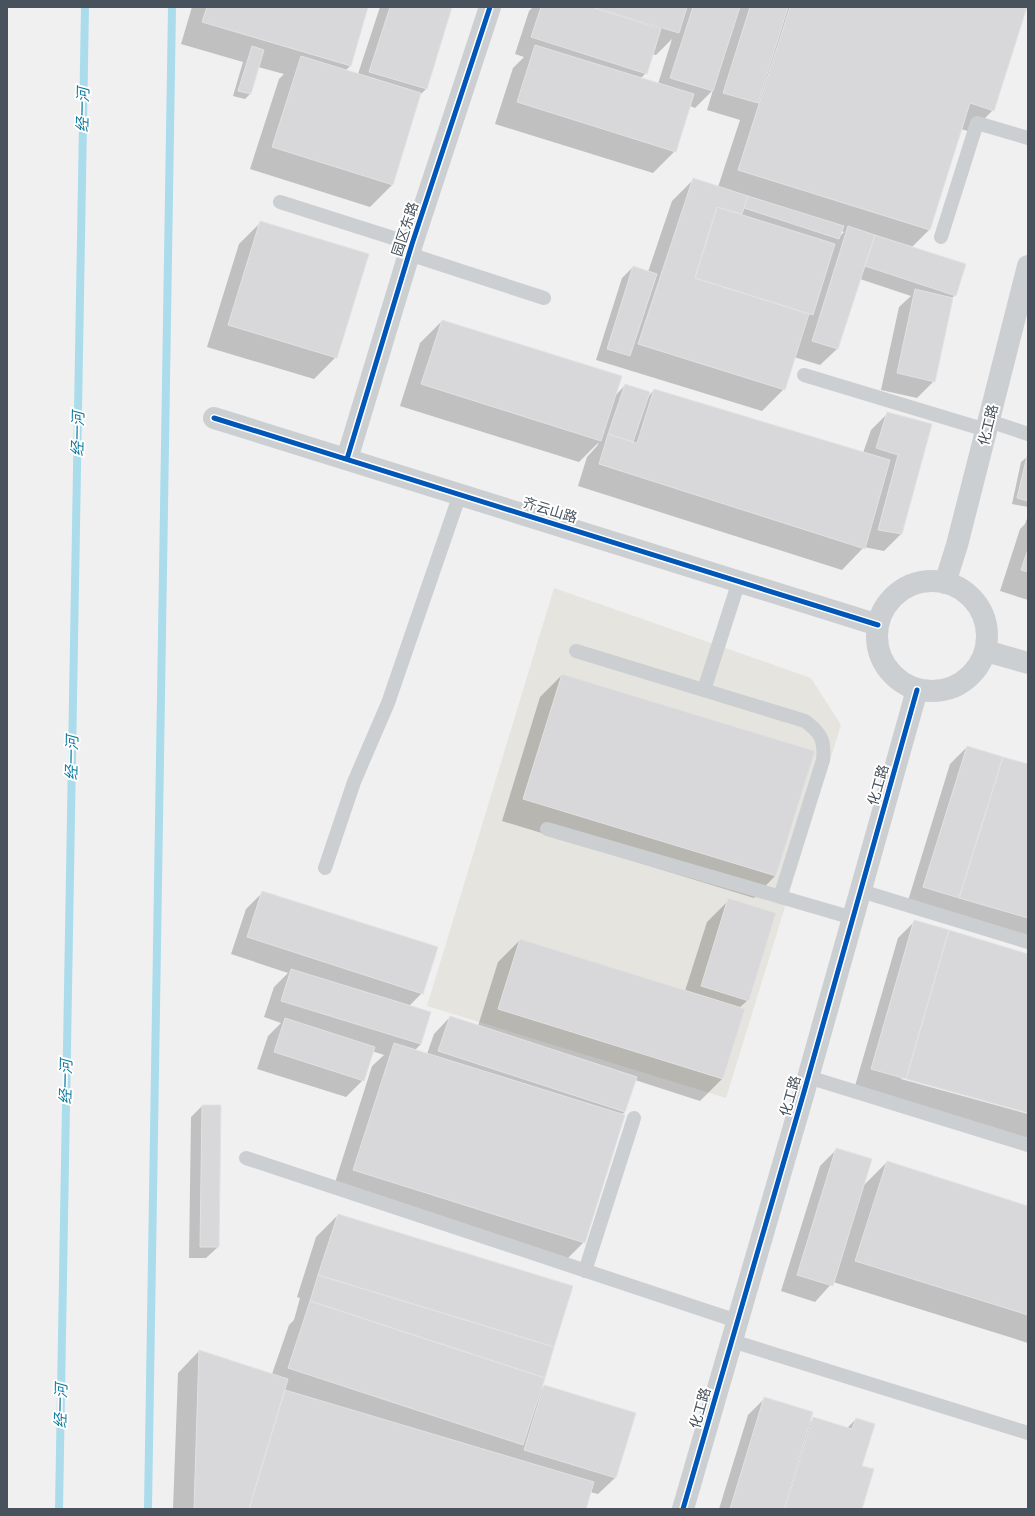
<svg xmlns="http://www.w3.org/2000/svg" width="1035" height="1516" viewBox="0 0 1035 1516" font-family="'IBM Plex Sans','Noto Sans SC',sans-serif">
	<rect width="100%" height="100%" fill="#f1f0f0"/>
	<!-- commercial -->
	<path fill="#e5e4de" d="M554,588L811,678L841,725L726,1098L427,1006Z"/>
	<!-- shadow -->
	<path fill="#0003" fill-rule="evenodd" d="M192,7H367L350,66L345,71L358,74L380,7H451L426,89L420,95L392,185L370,207L250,169L279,79L284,74L258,67L250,94L245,99L233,96L243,62L181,44Z
		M533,7H1026L993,110L971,132L961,129L929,230L911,248L955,295L952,298L934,381L917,398L881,390L899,307L911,296L860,279L837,349L820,365L794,357L784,389L762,411L596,360L622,278L633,267L648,272L672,201L694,179L718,187L740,120L707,110L713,90L695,108L690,106L675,151L653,173L495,124L513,68L524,57L515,54L529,11ZM672,39L658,84L640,79L646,73L652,54L656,55ZM841,231L844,232L839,237Z
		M261,222L336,357L314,379L207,347L239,244Z
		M442,321L615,396L625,385L647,398L654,390L863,453L871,430L888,413L931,425L901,534L884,551L864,547L842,570L578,486L587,457L597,446L599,442L579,462L400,406L420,343Z
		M1027,457H1028V507L1012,504L1021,462Z
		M1028,516V600L1000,591L1020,529L1025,524Z
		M562,675L775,876L754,898L502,821L540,697Z
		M967,747L1028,765V946L907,904L950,764Z
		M263,892L422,993L409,1006L430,1013L421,1044L414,1051L427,1054L434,1034L450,1017L478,1026L498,962L520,940L685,991L707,922L729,900L748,1000L739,1008L744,1010L722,1079L700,1101L635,1080L625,1112L621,1115L584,1242L562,1264L332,1192L372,1066L384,1055L372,1051L363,1080L346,1097L257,1069L268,1036L281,1023L264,1017L274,987L288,973L231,954L246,909Z
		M915,921L1028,955V1112L902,1077L901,1079L1028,1114V1141L855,1086L898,938Z
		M202,1106L218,1247L206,1258H189L191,1117Z
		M837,1149L862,1187L887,1162L1028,1207V1343L833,1282L815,1302L781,1291L820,1166Z
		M338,1215L540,1390L544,1386L615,1478L598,1494L590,1492L585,1509H173L178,1373L199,1351L272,1374L289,1325L294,1320L300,1298L297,1297L316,1237Z
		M765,1398L809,1423L814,1418L847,1428L856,1419L861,1466V1509H719L748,1415Z"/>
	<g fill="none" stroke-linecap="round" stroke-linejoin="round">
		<!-- stream -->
		<path stroke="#aadcec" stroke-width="8" d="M59,1509L85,7
			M148,1509L172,7"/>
	</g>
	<!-- building -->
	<path fill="#d8d8da" stroke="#e2e2e3" d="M207,7H368L351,66L202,22Z
		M390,7H452L427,89L369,72Z
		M541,7H591L661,29L647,74L531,37Z
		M592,7H687L679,33Z
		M693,7H740L713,91L670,78Z
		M750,7H788L758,103L723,93Z
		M790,7H1027L994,111L970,103L930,230L738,170Z
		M535,45L694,94L676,152L517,102Z
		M252,46L264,50L251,94L238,91Z
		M301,56L421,93L393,185L272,147Z
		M693,178L748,196L742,214L717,207L695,278L809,314L785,390L638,344Z
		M748,196L844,226L839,239L744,208Z
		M717,207L835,244L813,315L695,278Z
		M260,221L369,254L337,358L228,325Z
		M848,226L875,235L838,349L812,341Z
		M875,235L966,264L956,296L865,266Z
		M633,266L657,274L630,356L607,349Z
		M915,289L953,298L935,382L897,373Z
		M442,320L622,376L601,441L421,384Z
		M625,384L650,392L633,442L608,434Z
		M654,389L890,460L865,549L599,464L608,434L637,443Z
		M887,412L932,424L902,534L878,530L898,455L876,448Z
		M1027,456H1028V501L1017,498Z
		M1028,549V572L1021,570Z
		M562,674L815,751L776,876L523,799Z
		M967,746L1003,757L959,898L923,887Z
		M1003,757L1028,764V918L959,898Z
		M262,891L438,947L423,994L247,937Z
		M728,898L776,913L749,1001L701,986Z
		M914,920L949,930L906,1079L871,1069Z
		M949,930L1028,954V1113L906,1079Z
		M520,939L745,1009L723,1079L498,1009Z
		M291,969L431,1012L421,1044L281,1001Z
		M450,1016L637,1077L625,1112L438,1051Z
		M285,1018L375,1047L364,1081L274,1052Z
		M394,1043L625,1115L585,1243L353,1170Z
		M202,1105H221L219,1247H200Z
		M836,1148L872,1159L833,1286L797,1275Z
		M887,1161L1028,1206V1315L855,1261Z
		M338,1214L573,1286L554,1347L318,1275Z
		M318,1275L554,1347L545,1378L310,1301Z
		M310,1301L545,1378L523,1445L288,1368Z
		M199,1350L288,1379L249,1509H194Z
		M544,1385L636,1413L616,1478L524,1450Z
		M285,1390L594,1482L586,1509H249Z
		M764,1397L813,1412L784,1509H730Z
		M813,1417L852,1429L856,1418L875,1424L862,1466L874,1469L862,1509H785Z"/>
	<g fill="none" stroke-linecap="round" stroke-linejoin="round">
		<!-- service -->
		<path stroke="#cccfd1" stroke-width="14" d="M280,202L412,244
			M941,237L977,123L1028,138
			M409,254L544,298
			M804,375L986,430
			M989,421L1028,434
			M576,651L805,721C821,733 825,740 823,760L780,897
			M704,690L739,581
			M547,829L853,918
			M325,868L354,782L388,703L460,494
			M861,891L1028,942
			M808,1077L1028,1145
			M246,1158L737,1321
			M585,1271L634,1118
			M732,1341L1028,1433"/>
		<!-- minor -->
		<path stroke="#cccfd1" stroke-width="22" d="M347,459L412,244L490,7"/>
		<!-- tertiary -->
		<path stroke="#cccfd1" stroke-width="22" d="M214,418L878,625
			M877 636a55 55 0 1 1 110 0a55 55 0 1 1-110 0Z
			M945,583L957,545L1028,266
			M986,651L1028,663
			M683,1509L804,1092L917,690"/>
		<!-- cycleway casing -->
		<g stroke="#fff" stroke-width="8">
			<path id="cycleway" d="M214,418L878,625
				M347,459L412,244L490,7
				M683,1509L804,1092L917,690"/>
		</g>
		<!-- cycleway -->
		<use href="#cycleway" stroke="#0057b8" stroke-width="5"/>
	</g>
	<g text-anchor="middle" stroke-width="4" stroke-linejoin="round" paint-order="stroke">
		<!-- street labels -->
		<g font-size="14" fill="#47525c" stroke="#fff">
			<text transform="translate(405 229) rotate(-72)" y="5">园区东路</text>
			<text transform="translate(988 425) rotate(-76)" y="5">化工路</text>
			<text transform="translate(550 510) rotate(17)" y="5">齐云山路</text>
			<text transform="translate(878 785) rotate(-74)" y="5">化工路</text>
			<text transform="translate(790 1096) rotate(-74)" y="5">化工路</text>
			<text transform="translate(700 1408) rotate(-74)" y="5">化工路</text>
		</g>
		<!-- water labels -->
		<g font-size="15" font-style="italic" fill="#0f7da0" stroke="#fff">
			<text transform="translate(83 110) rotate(-89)" y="5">经一河</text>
			<text transform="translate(78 434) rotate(-89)" y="5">经一河</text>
			<text transform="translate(72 758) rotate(-89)" y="5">经一河</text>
			<text transform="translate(66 1082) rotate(-89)" y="5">经一河</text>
			<text transform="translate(61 1406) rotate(-89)" y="5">经一河</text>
		</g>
	</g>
	<!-- border -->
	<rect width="1035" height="1516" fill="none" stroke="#47525c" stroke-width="16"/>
</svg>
